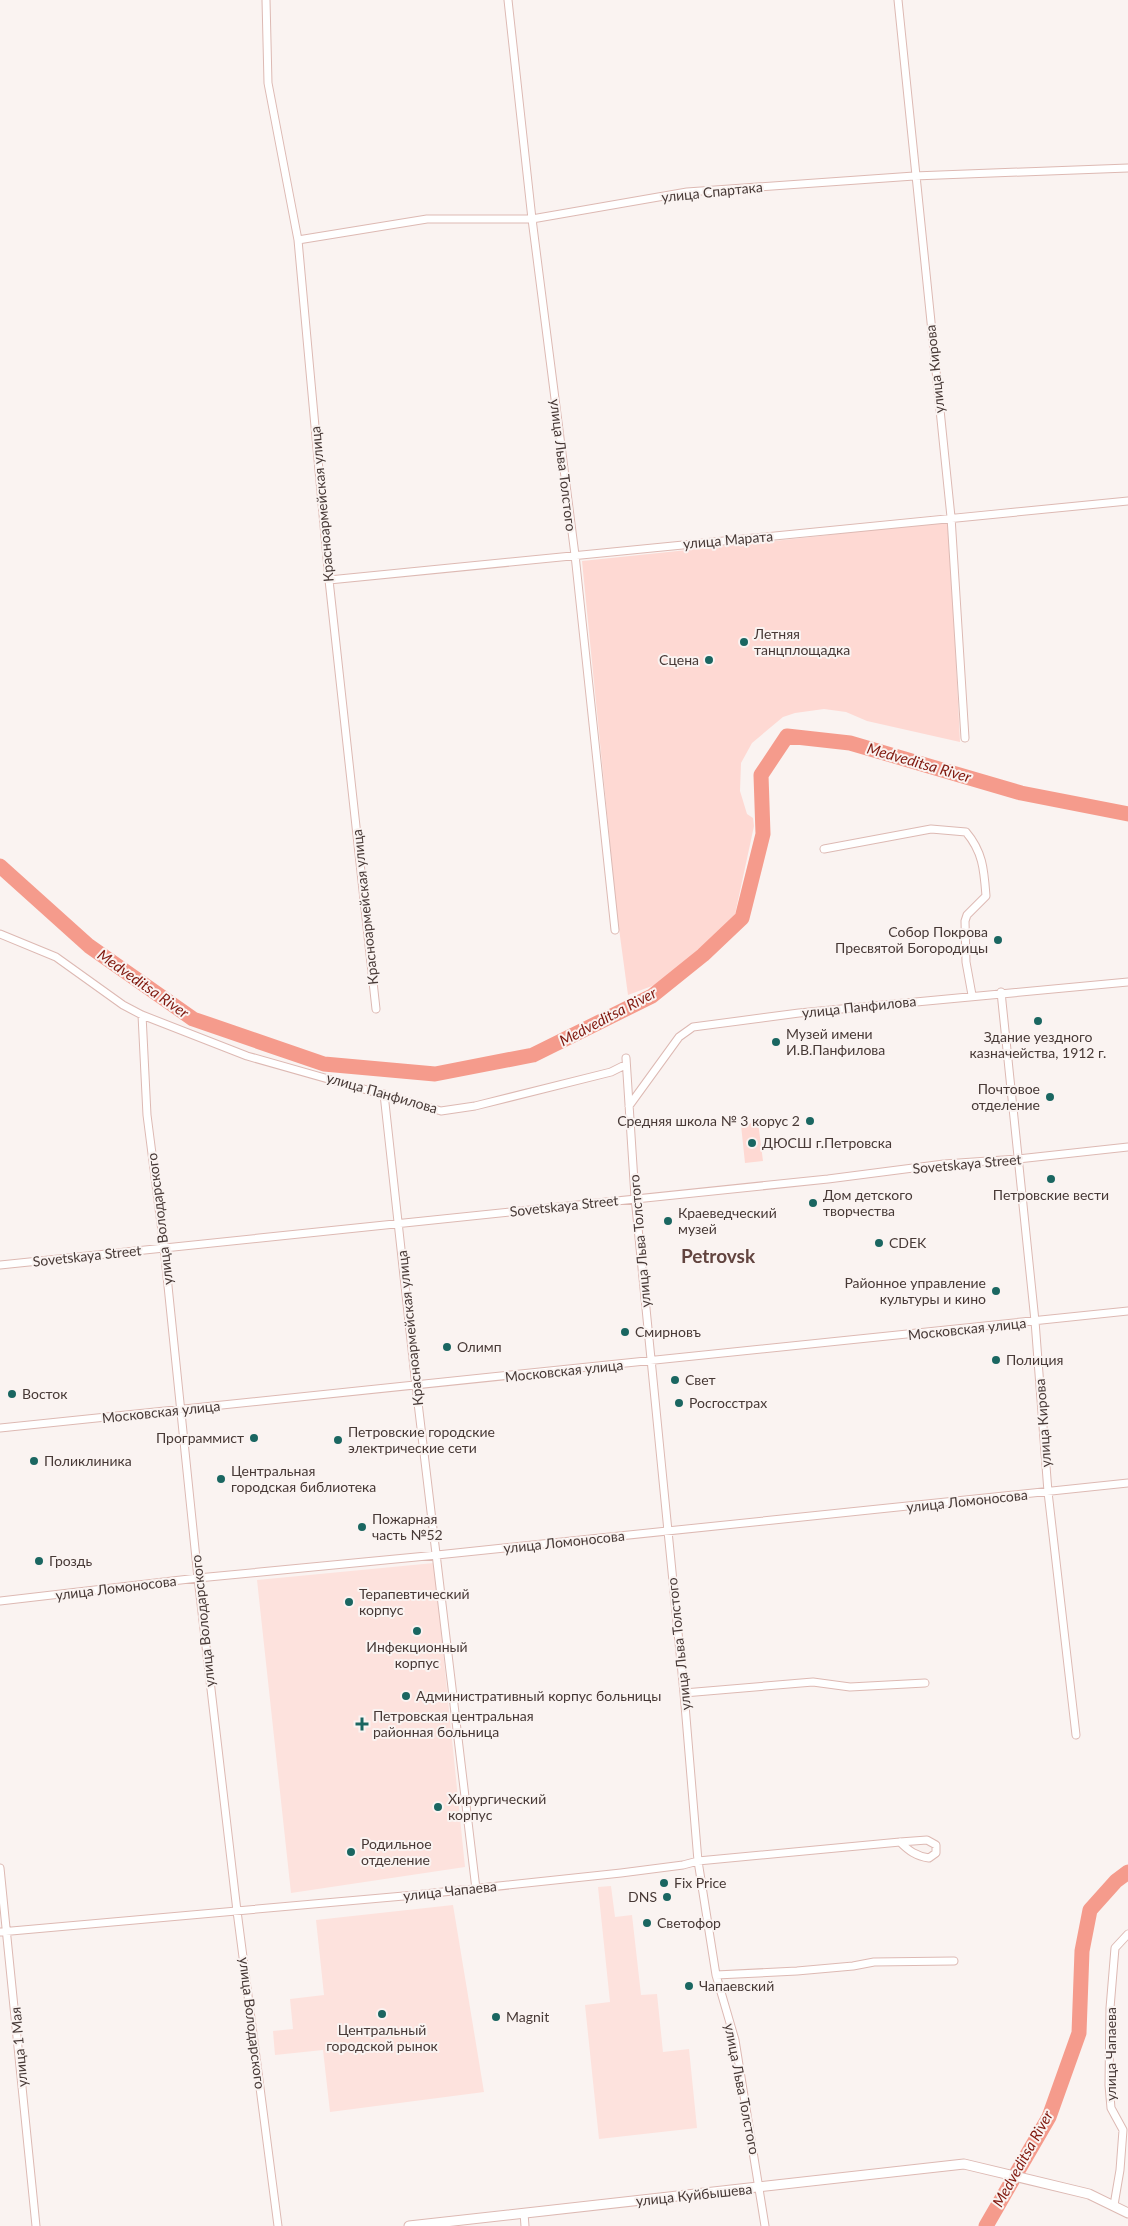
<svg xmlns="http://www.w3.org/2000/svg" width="1128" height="2226" viewBox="0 0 1128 2226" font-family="Lato,sans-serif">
	<rect width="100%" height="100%" fill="#faf3f1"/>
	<!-- built -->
	<path fill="#fde2dd" d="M434,1563L465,1867L291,1893L257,1580Z
		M611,1886L615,1917L632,1915L641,1995L657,1994L663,2052L689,2049L697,2128L599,2139L585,2005L610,2002L598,1887Z
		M453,1905L484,2092L330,2112L323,2050L275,2055L273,2031L293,2029L290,1999L324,1995L316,1920Z"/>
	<!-- green -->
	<path fill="#fed9d3" d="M949,519L960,742L867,721L846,712L824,709L795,713L783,717L752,743L741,763L740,791L747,814L753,818L754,826L734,919L660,983L628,995L617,914L582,561L821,536Z
		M758,1122L763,1161L745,1163L741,1125Z"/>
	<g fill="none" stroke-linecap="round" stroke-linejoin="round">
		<!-- river -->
		<path stroke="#f59b8c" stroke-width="15" d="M0,866L89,946L193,1019L324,1064L435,1074L533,1055L652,996L703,955L742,918L763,834L761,775L787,736L850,743L1021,793L1128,814
			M986,2226L1049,2117L1079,2033L1082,1951L1090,1910L1116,1881L1128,1872"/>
		<!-- minor casing -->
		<g stroke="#ddb9b3" stroke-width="9">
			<path id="minor" d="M266,0L268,83L298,240L329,580L376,1009
				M508,0L532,219L575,555L615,930
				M898,0L951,517L965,738
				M298,240L427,219H532L687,192L914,176L1128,168
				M329,580L1128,501
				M824,849L931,829L966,832C983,852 984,870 986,896L967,915L965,921L966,962L972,995
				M0,934L56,957L123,1005L142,1015L247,1056L441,1111L475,1106L611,1072L625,1065
				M1001,992L1035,1321L1048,1492L1076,1735
				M142,1015L147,1115L164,1247L198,1578L237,1911L278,2226
				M626,1058L635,1197L684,1693L698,1861L716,1975L735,2040L765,2226
				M384,1094L416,1386L476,1889
				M629,1106L679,1037L693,1027L799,1013L1128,982
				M0,1265L828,1179L944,1164L1018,1159L1128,1147
				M0,1428L1128,1311
				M0,1601L198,1578L437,1555L1128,1483
				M684,1693L813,1682L850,1687L925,1683
				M0,1868L36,2226
				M0,1932L415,1895L621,1873L683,1865L698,1861L900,1842L927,1840L936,1845V1853L929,1858C916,1856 909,1851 900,1842
				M716,1975L797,1971L853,1966L874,1962L954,1961
				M1114,2205L1120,2170L1123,2130L1111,2108L1109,2085L1110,2008L1115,1948L1128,1934
				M524,2213L525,2226"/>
		</g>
		<!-- tertiary casing -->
		<g stroke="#ddb9b3" stroke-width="11">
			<path id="tertiary" d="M409,2226L964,2164L1089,2194L1128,2213"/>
		</g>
		<!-- minor -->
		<use href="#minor" stroke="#fff" stroke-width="7"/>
		<!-- tertiary -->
		<use href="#tertiary" stroke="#fff" stroke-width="9"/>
	</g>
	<!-- markers -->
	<g fill="#1a6661" stroke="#faf3f1" stroke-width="2">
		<circle cx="744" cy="642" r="5"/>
		<circle cx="709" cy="660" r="5"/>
		<circle cx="998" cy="940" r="5"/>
		<circle cx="1038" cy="1021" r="5"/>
		<circle cx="776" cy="1042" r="5"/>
		<circle cx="1050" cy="1097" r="5"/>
		<circle cx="810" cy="1121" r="5"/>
		<circle cx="752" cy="1143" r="5"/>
		<circle cx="1051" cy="1179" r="5"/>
		<circle cx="813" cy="1203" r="5"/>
		<circle cx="668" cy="1221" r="5"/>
		<circle cx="879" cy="1243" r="5"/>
		<circle cx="996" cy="1291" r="5"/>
		<circle cx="625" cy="1332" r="5"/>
		<circle cx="447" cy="1347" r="5"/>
		<circle cx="996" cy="1360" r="5"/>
		<circle cx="675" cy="1380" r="5"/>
		<circle cx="12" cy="1394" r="5"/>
		<circle cx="679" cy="1403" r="5"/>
		<circle cx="254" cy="1438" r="5"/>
		<circle cx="338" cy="1440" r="5"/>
		<circle cx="34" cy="1461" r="5"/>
		<circle cx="221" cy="1479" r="5"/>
		<circle cx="362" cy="1527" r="5"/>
		<circle cx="39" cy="1561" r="5"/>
		<circle cx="349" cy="1602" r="5"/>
		<circle cx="417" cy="1631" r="5"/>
		<circle cx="406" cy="1696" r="5"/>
		<path d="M359.5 1716.5h5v5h5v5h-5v5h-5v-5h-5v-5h5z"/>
		<circle cx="438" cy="1807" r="5"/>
		<circle cx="351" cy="1852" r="5"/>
		<circle cx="664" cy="1883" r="5"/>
		<circle cx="667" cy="1897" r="5"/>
		<circle cx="647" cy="1923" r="5"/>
		<circle cx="689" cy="1986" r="5"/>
		<circle cx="382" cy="2014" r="5"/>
		<circle cx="496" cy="2017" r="5"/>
	</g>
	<g text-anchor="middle" stroke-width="4" stroke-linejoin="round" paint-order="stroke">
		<!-- street labels -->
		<g font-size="14" fill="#473936" stroke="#faf3f1">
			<text transform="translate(712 192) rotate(-6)" y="5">улица Спартака</text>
			<text transform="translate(935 369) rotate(-96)" y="5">улица Кирова</text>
			<text transform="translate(563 465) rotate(83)" y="5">улица Льва Толстого</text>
			<text transform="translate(322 504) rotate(-95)" y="5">Красноармейская улица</text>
			<text transform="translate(728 540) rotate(-5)" y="5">улица Марата</text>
			<text transform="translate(365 907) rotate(-96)" y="5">Красноармейская улица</text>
			<text transform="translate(859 1007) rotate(-6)" y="5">улица Панфилова</text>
			<text transform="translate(382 1093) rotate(16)" y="5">улица Панфилова</text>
			<text transform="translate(967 1164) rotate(-5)" y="5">Sovetskaya Street</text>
			<text transform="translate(564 1206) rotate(-6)" y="5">Sovetskaya Street</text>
			<text transform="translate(160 1219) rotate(-97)" y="5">улица Володарского</text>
			<text transform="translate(640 1241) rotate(-95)" y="5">улица Льва Толстого</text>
			<text transform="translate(87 1256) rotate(-6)" y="5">Sovetskaya Street</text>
			<text transform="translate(410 1328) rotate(-96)" y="5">Красноармейская улица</text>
			<text transform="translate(967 1329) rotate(-6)" y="5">Московская улица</text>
			<text transform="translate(564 1371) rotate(-6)" y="5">Московская улица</text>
			<text transform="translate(161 1412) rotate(-6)" y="5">Московская улица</text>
			<text transform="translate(1043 1423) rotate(-94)" y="5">улица Кирова</text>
			<text transform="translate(967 1501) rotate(-6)" y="5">улица Ломоносова</text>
			<text transform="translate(564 1542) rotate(-6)" y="5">улица Ломоносова</text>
			<text transform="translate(116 1588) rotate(-7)" y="5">улица Ломоносова</text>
			<text transform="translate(203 1621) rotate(-96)" y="5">улица Володарского</text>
			<text transform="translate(679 1644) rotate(-96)" y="5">улица Льва Толстого</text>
			<text transform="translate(450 1891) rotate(-6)" y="5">улица Чапаева</text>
			<text transform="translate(252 2023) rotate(83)" y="5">улица Володарского</text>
			<text transform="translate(19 2047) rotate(-95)" y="5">улица 1 Мая</text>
			<text transform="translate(1111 2054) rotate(-90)" y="5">улица Чапаева</text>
			<text transform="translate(742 2089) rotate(79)" y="5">улица Льва Толстого</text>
			<text transform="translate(694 2195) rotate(-6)" y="5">улица Куйбышева</text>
		</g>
		<!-- poi labels -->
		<g font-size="14" fill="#473936" stroke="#faf3f1" text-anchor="start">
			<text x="754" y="639">Летняя<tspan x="754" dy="16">танцплощадка</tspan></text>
			<text x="699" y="665" text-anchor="end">Сцена</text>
			<text x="988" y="937" text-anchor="end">Собор Покрова<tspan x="988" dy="16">Пресвятой Богородицы</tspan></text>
			<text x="786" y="1039">Музей имени<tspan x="786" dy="16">И.В.Панфилова</tspan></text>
			<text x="1038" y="1042" text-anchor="middle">Здание уездного<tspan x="1038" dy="16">казначейства, 1912 г.</tspan></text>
			<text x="1040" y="1094" text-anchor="end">Почтовое<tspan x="1040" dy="16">отделение</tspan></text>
			<text x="800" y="1126" text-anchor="end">Средняя школа № 3 корус 2</text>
			<text x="762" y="1148">ДЮСШ г.Петровска</text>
			<text x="823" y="1200">Дом детского<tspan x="823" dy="16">творчества</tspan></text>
			<text x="1051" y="1200" text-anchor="middle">Петровские вести</text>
			<text x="678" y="1218">Краеведческий<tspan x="678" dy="16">музей</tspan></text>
			<text x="889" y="1248">CDEK</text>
			<text x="986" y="1288" text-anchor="end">Районное управление<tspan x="986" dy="16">культуры и кино</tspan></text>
			<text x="635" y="1337">Смирновъ</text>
			<text x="457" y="1352">Олимп</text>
			<text x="1006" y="1365">Полиция</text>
			<text x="685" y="1385">Свет</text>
			<text x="22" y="1399">Восток</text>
			<text x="689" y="1408">Росгосстрах</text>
			<text x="348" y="1437">Петровские городские<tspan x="348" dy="16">электрические сети</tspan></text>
			<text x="244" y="1443" text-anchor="end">Программист</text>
			<text x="44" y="1466">Поликлиника</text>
			<text x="231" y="1476">Центральная<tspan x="231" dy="16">городская библиотека</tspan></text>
			<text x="372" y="1524">Пожарная<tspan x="372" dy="16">часть №52</tspan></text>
			<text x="49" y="1566">Гроздь</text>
			<text x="359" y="1599">Терапевтический<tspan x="359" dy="16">корпус</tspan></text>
			<text x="417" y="1652" text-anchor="middle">Инфекционный<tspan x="417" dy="16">корпус</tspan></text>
			<text x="416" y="1701">Административный корпус больницы</text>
			<text x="373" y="1721">Петровская центральная<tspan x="373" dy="16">районная больница</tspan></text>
			<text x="448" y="1804">Хирургический<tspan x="448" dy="16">корпус</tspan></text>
			<text x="361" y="1849">Родильное<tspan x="361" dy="16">отделение</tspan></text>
			<text x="674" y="1888">Fix Price</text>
			<text x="657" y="1902" text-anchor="end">DNS</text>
			<text x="657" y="1928">Светофор</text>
			<text x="699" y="1991">Чапаевский</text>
			<text x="506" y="2022">Magnit</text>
			<text x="382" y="2035" text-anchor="middle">Центральный<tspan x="382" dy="16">городской рынок</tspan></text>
		</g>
		<!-- water labels -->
		<g font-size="15" font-style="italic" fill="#80180e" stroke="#faf3f1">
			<text transform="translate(919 763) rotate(16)" y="5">Medveditsa River</text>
			<text transform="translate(143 984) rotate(35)" y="5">Medveditsa River</text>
			<text transform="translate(608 1017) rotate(-28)" y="5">Medveditsa River</text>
			<text transform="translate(1023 2159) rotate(-61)" y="5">Medveditsa River</text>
		</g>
		<!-- district labels -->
		<g font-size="19" font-weight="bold" fill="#62443f" stroke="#faf3f1">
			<text x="718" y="1263">Petrovsk</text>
		</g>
	</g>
</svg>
